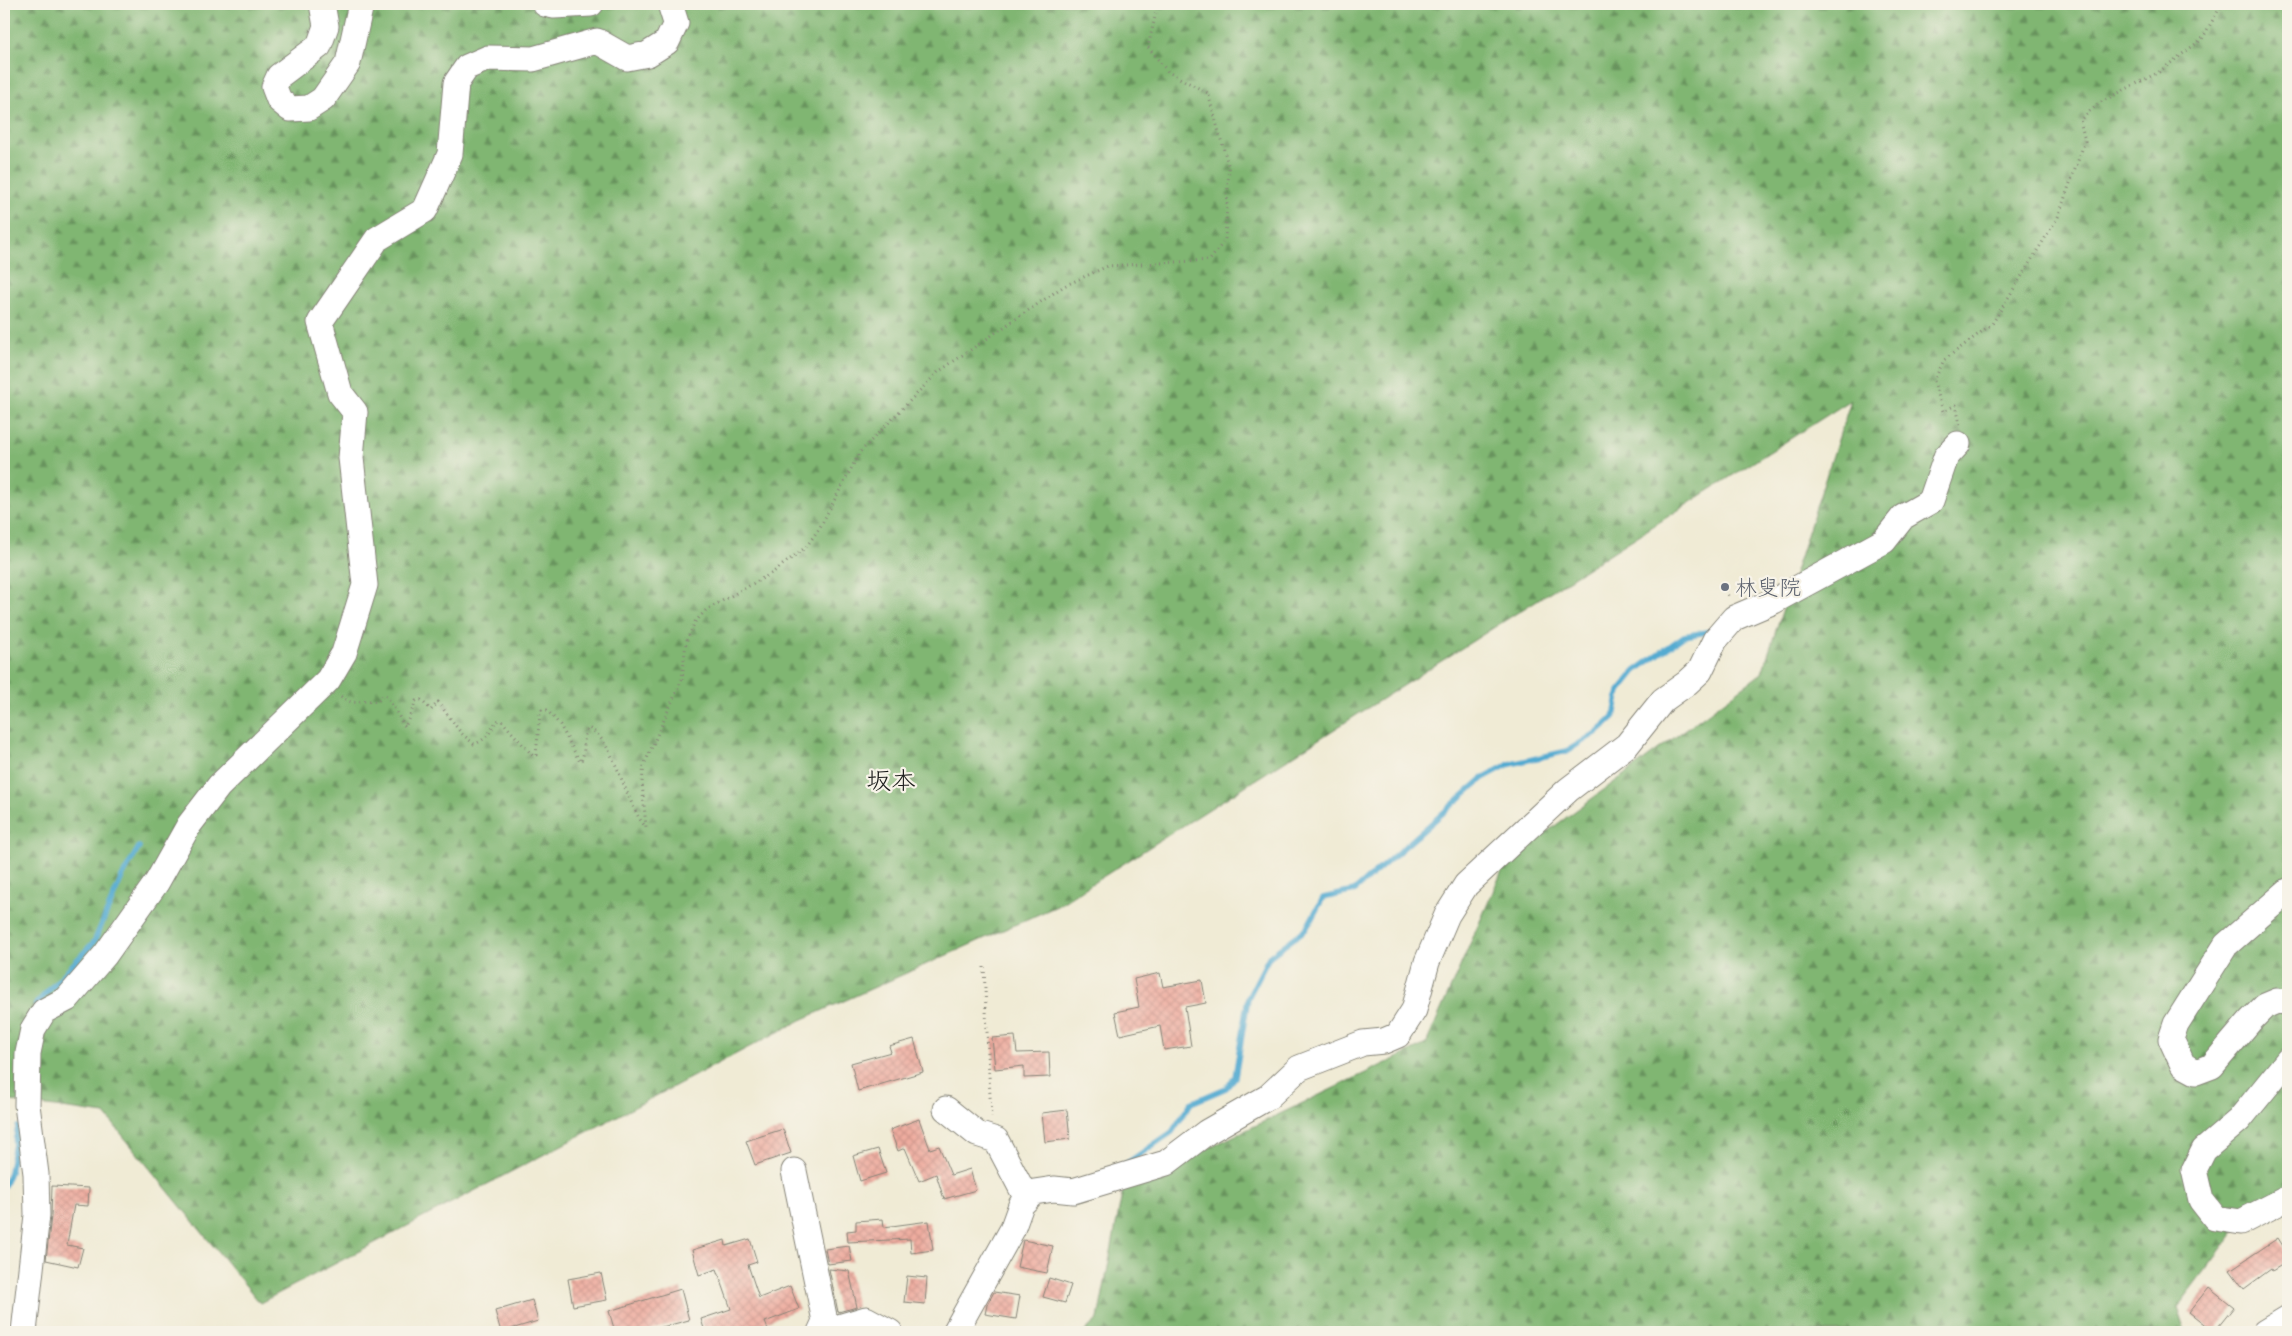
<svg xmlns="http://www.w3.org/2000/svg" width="2292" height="1336" viewBox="0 0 2292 1336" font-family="'Indie Flower','Klee One',sans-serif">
	<defs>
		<pattern id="forest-firs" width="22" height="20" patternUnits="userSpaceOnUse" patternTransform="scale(1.25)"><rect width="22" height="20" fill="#80b672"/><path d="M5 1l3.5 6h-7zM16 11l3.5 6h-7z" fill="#68935d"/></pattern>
		<pattern id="building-cross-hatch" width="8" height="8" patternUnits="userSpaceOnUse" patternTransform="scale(1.25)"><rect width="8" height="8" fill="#eeac9f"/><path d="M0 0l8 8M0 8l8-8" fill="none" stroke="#cc9388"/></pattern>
	</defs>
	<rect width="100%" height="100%" fill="#f7f3e8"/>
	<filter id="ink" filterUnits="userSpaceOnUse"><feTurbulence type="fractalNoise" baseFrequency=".02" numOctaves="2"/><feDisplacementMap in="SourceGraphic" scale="10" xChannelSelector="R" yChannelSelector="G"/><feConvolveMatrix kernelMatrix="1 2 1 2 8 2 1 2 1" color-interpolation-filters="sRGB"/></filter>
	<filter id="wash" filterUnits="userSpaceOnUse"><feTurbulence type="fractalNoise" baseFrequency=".0096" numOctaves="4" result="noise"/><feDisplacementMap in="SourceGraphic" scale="20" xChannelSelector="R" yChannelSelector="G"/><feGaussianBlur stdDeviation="1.12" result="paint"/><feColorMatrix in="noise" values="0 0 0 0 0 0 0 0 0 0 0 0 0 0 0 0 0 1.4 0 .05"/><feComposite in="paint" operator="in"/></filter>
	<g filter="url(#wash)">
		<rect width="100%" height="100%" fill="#f0ebd5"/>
		<!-- forest -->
		<path fill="url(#forest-firs)" stroke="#4e6947" d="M4,4H2288V1190L2237,1229L2177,1308L2185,1332H1084L1098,1319L1123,1189L1426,1044L1506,862L1762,673L1851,400L1057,906L801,1020L260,1303L105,1114L4,1100Z"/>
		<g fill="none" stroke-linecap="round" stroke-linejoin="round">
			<!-- stream -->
			<path stroke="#55abd1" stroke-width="5.5" d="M36,1004L94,942L122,877L139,847
				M1123,1166L1172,1132L1191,1103L1226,1088L1235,1077L1248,998L1269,957L1306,929L1323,898L1354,891L1483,778L1507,765L1567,751L1596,733L1614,717L1619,691L1635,671L1684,636L1712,631
				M4,1186L10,1172L18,1127"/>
		</g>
		<g id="blocks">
			<!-- building -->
			<path fill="url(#building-cross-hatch)" d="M1160,973L1163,987L1202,980L1206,1003L1185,1007L1191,1046L1164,1050L1160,1026L1120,1035L1115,1012L1139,1007L1134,979Z
				M1015,1036L1017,1053L1049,1052L1050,1077L1024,1078V1066L995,1069L992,1038Z
				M914,1039L923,1072L858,1091L851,1063L891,1052L889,1046Z
				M1067,1110L1070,1139L1045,1142L1042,1113Z
				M919,1119L930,1149L939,1146L951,1175L970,1169L976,1190L944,1199L936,1174L919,1181L905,1148L898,1151L890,1130Z
				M783,1129L791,1153L755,1165L746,1141Z
				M878,1149L886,1173L860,1181L853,1156Z
				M52,1186L89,1188L88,1206L74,1205L67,1245L83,1248L78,1267L46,1260L51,1216Z
				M883,1219L884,1227L929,1221L933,1250L911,1253L910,1239L848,1242L847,1231L856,1230V1221Z
				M2278,1238L2288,1254V1261L2272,1271L2271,1269L2244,1289L2230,1270Z
				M750,1239L757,1262L748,1265L759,1298L790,1286L799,1309L765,1322L769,1332H705L701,1319L731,1309L717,1269L699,1275L692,1250L725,1240L726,1246Z
				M1023,1240L1053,1246L1047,1273L1017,1267Z
				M849,1246L852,1261L828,1264L825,1249Z
				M829,1269L849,1271L857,1307L838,1312Z
				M601,1273L607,1300L573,1306L568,1279Z
				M907,1276L927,1278L925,1304L904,1302Z
				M1049,1278L1071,1285L1065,1303L1043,1297Z
				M2209,1287L2234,1307L2214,1332L2189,1312Z
				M681,1289L689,1320L643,1332H615L609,1311Z
				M994,1292L1020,1296L1016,1319L985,1314L987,1305Z
				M532,1300L538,1321L501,1332L495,1311Z"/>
		</g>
	</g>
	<g filter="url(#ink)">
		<use href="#blocks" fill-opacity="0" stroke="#868478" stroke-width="1"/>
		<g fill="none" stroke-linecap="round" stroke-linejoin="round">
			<!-- minor casing -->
			<g stroke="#868478" stroke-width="27">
				<path id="minor" d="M322,4L326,26L319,46L279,76L274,87L279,100L290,109L309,108L323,99L348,63L361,4
					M545,4L554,6L591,4
					M2288,891L2226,945L2176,1024L2171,1039L2183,1065L2196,1072L2212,1066L2250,1021L2265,1006L2277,1001L2288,1002
					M2288,1060L2239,1120L2204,1150L2194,1170L2201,1200L2215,1218L2241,1222L2288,1198
					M946,1109L977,1134L996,1140L1027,1199
					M794,1171L825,1321L820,1332
					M24,1332L37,1215L36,1174L27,1105L28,1053L33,1029L44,1011L67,999L105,955L157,882L189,825L219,786L328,680L344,653L365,585L351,458L355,412L340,393L320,322L377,239L425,210L450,154L456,83L467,67L488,58L533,59L597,41L627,58L648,54L667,42L676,23L670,4
					M822,1332L866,1319L890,1332
					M955,1332L1012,1230L1021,1205L1034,1192L1054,1189L1073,1191L1166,1163L1207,1132L1268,1097L1299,1068L1363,1043L1384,1041L1398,1035L1414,1010L1427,962L1447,915L1466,885L1568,790L1627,745L1663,700L1687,683L1700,671L1715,640L1734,618L1774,601L1884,541L1903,517L1931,501L1946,457L1958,444
					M2265,1332L2288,1318"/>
			</g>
			<!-- path -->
			<path stroke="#868478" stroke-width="3" stroke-dasharray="1 4" stroke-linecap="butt" d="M1960,425L1956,405L1943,411L1934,381L1944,360L1992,324L2058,217L2085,141L2080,120L2099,103L2159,72L2202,39L2222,4
				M1726,590L1729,599
				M341,696C356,709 360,697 377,702L383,695L387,696L405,727L416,701L421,700L431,710L438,702L461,733L474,744C485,741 492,730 496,721L501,720L533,756L536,755L540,714L542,710H547L560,725L580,762C587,754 581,737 588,728C615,739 626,807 646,827L642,782L644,765L682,679L686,642L695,622L706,610L772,573L806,547L819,529L860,452L938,372L1064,286L1108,266L1210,260L1225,240L1229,168L1208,93L1168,72L1148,47L1158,4
				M984,967L991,1117"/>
			<!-- minor -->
			<use href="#minor" stroke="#fff" stroke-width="25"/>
		</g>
	</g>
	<!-- markers -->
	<circle fill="#6b7280" stroke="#f7f3e8" stroke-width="2" cx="1725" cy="587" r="5"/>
	<g text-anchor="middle" stroke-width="4.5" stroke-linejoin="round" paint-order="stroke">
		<!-- worship labels -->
		<g font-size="22" fill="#5b616d" stroke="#f7f3e8" text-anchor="start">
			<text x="1735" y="595">林叟院</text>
		</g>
		<!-- quarter labels -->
		<g font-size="25" fill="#1c1c1c" stroke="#f7f3e8">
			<text x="891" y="789">坂本</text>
		</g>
	</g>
	<!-- margin -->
	<rect width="2292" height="1336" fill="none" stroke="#f7f3e8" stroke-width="20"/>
</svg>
